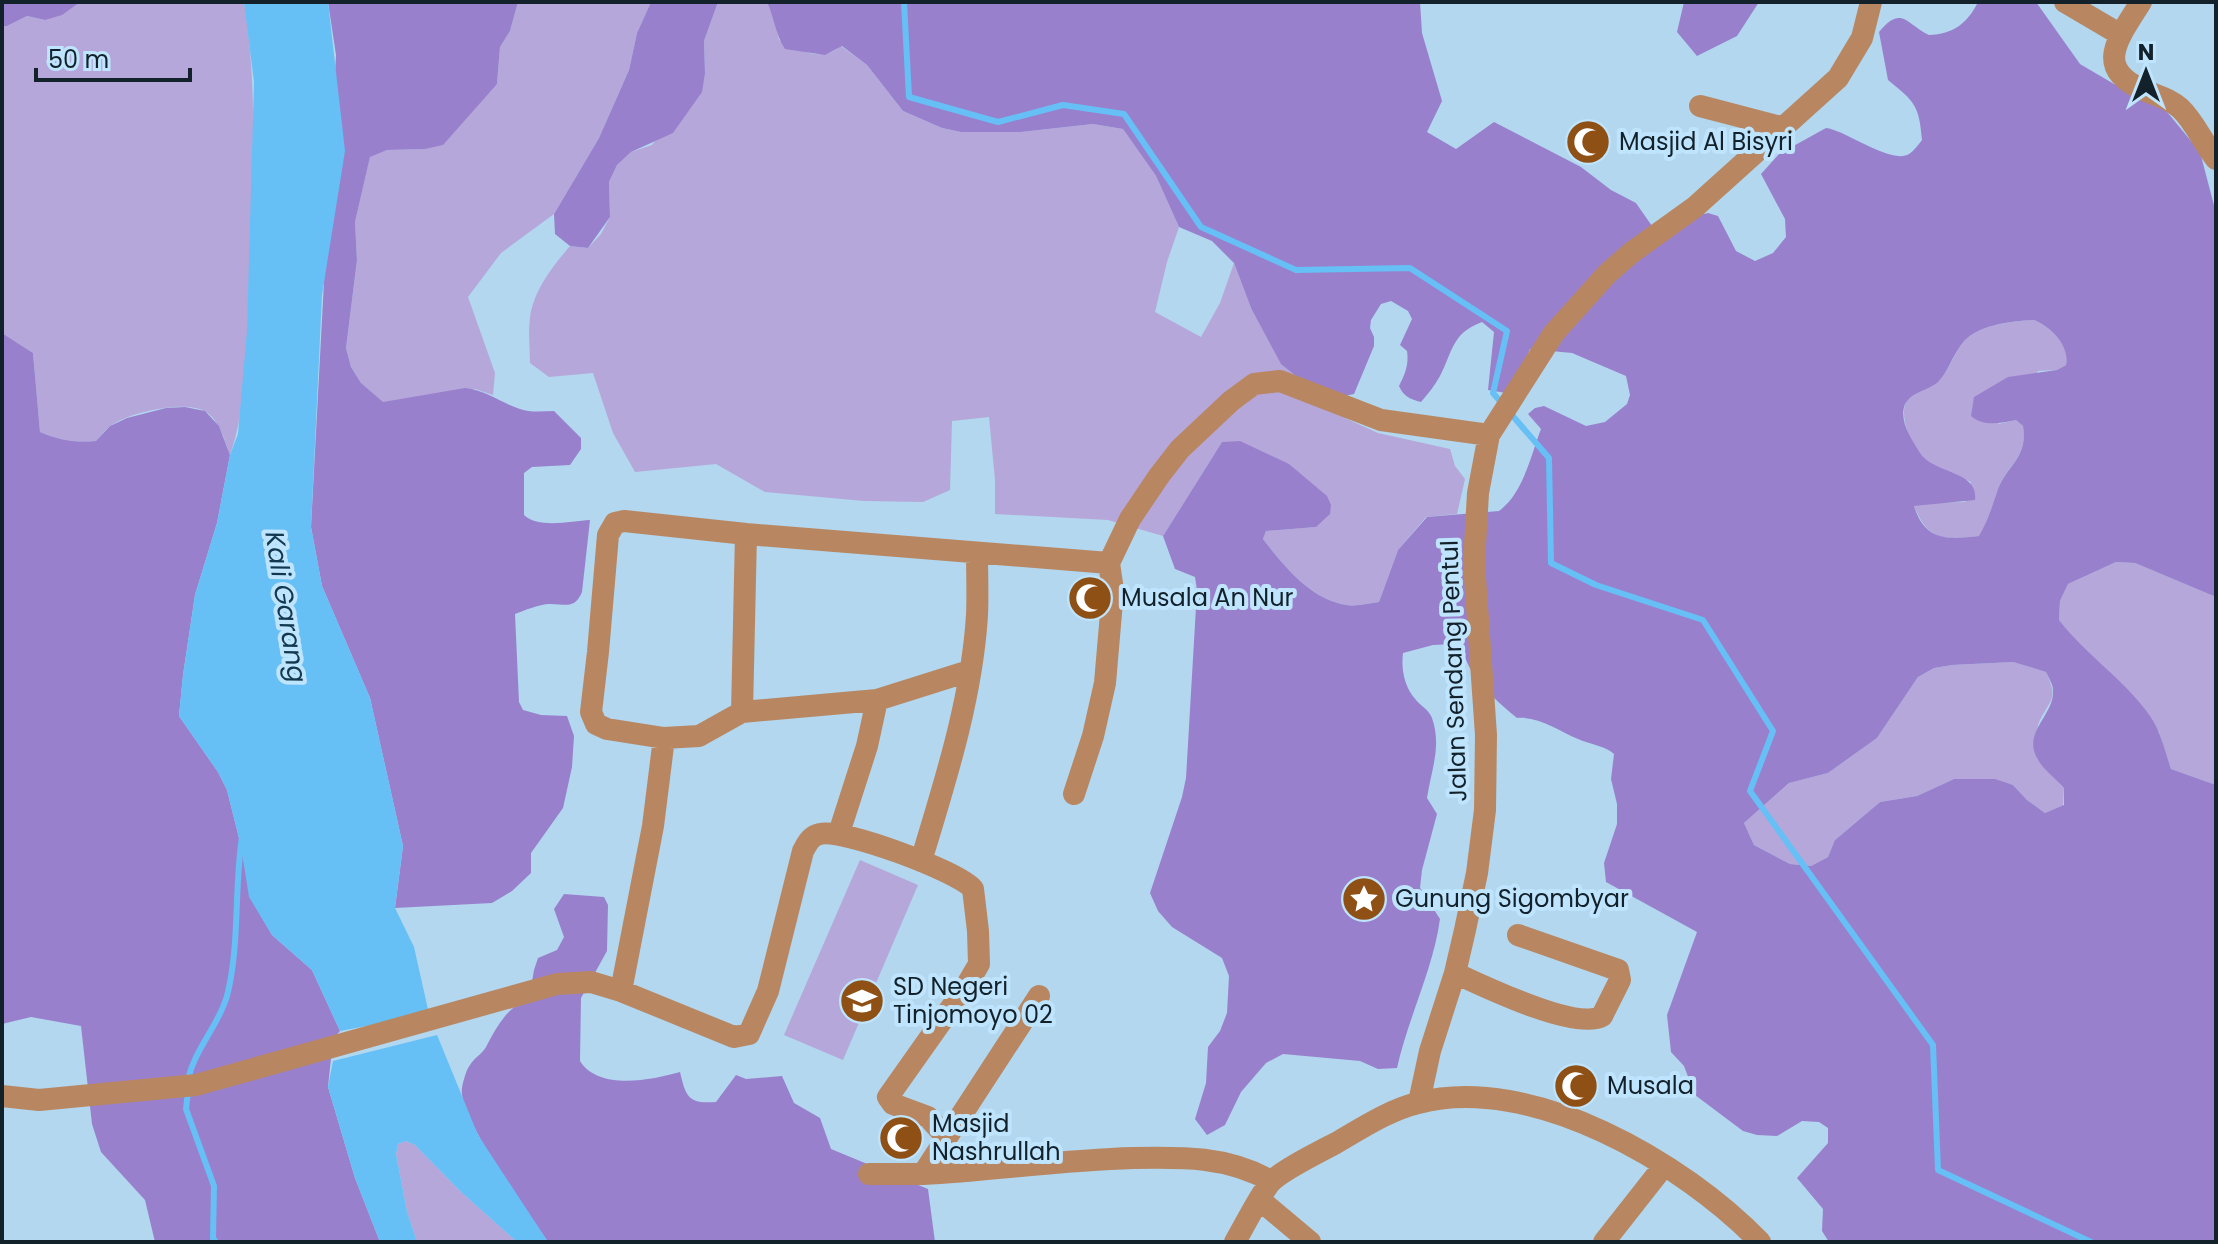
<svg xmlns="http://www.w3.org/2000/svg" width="2218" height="1244" viewBox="0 0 2218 1244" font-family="Poppins,sans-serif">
	<rect width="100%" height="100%" fill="#b2d7ef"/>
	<!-- green -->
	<path fill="#b6a7da" d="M80,2H244C259,93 252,186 249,279C247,333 248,405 230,455C225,441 220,421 206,412C186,399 126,413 109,427C104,431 100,437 96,441C75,443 59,440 40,432L33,353L2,333V26H7L27,16L45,20Z
		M518,2H651L637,33L629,70L599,138L554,214L501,253L468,297L495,373L493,395L475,389L383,403L361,383L351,367L346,348L357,260L355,222L370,156L387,150L425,149L497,84L500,47L510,31Z
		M718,2H767L776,22L779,40C801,50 820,63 841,46L867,65L903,111L942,128L961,132H1021L1093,124L1123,129L1156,176L1179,227L1167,262L1155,312L1201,337L1220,303L1234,263L1251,308L1344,396L1345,418L1378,433L1450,449L1455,466L1465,479L1457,514L1426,517L1398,550L1379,602C1369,603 1357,607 1347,605C1311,600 1284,566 1263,539L1266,531L1316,527L1222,442L1163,536L1108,520L995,514V480L989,417L952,421L950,490L923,502L864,501L765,492L716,464L635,472L613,433L593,373L549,377L530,363C530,348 528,332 530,318C533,291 553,266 570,246L588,248L601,234L610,217L609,182L617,165L631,152L652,145L705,73L704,41Z
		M2034,320C2051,327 2071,347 2066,365L2057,370L2038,371L1998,424L2016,420L2023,426C2028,458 2008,463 1998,489C1992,506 1988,521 1980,536C1944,540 1929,542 1914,506L1925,503L1965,502L1971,482C1958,476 1937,471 1926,462C1914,453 1897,415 1907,401C1916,390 1933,388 1942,377C1950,367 1954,355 1961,345C1975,325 2012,321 2034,320Z
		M2116,562L2135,563L2216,597V785L2171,769L2159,732L2123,685L2071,636L2059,620L2060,601L2068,584Z
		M2013,662L2046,672C2058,699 2052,697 2040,720C2035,730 2037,748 2037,759L2064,788L2063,806L2045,813L2027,800L2013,785L1954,779L1917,796L1880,802L1836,839L1828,857L1811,866L1790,864L1754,845L1744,823L1789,783L1828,773L1877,738L1918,677L1934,668L1952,665Z
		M860,860L918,885L843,1060L784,1035Z
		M406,1141L415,1145L460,1191L517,1242H417L407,1212L396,1154L398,1144Z"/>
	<!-- forest -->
	<path fill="#9980cd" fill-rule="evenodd" d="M2,2H80L62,15L45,20L27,16L7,26H2Z
		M328,2H518L510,31L500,47L497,84L443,145L425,149L387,150L370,157L355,222L357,260L346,348L351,367L361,383L383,402L465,388C486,390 501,403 520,409C531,413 543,411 554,411L581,438V449L570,465L532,467L524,473V515C539,529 571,521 590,520L582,592C574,611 564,603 548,604C538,605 525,610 515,614L519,702L523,710L541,715L567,716L574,736L572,767L563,808L531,853V873L512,891L492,903L395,908L403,846L370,698L322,586L311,527L336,55Z
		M651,2H718L704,41L705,73L702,92L673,133L631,152L617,165L609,182L610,217L588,248L570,246L555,234L554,214L599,138L629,70L637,33Z
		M767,2H1420L1422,33L1442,101L1427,132L1456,149L1494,122L1581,167L1611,190L1636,203L1652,226L1708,213L1718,216L1736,251L1755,261L1773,253L1786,237L1785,219L1761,174L1779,154L1826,128C1845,130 1892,165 1909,154C1914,151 1918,145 1922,140C1919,105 1915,102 1888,80L1879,32C1902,4 1907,25 1929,35C1953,34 1967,24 1978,2H2036L2080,64L2114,84L2154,96L2200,152L2216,213V597L2135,563L2116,562L2068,584L2060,601L2059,620C2086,655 2125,680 2150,716C2161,732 2165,751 2171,769L2216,785V1242H1829L1822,1231L1823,1209L1797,1178L1828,1143V1128L1819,1122L1802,1121L1777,1136L1757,1135L1743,1131L1695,1095L1684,1066L1671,1052L1667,1015L1697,932L1606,882L1604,863L1617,824V804L1611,779L1614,754C1604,745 1591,745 1578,739C1559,731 1538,716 1517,718C1500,704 1483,689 1471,670C1465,660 1465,652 1454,644L1433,645L1403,653C1401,669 1404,687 1416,700C1421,706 1429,710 1432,718C1442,746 1431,771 1427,798L1437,814L1422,870L1420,888L1440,919C1433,970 1408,1018 1397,1068L1378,1069L1360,1061L1283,1054L1266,1063L1241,1092L1225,1125L1207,1135L1195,1119L1206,1083L1208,1047L1220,1031L1227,1013L1229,976L1222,958L1172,927L1158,911L1150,893L1182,797L1186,778L1197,590L1195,577L1175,569L1163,536L1222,442L1240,441L1289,464L1327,496L1331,505L1330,514L1316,527L1266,531L1263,539C1284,566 1311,600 1347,605C1357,607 1369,603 1379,602L1398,550L1427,517L1499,511C1523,494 1531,455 1541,429L1528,414L1535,408L1544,406L1586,426L1605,422L1627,404L1630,395L1626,376L1572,353L1530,349L1515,385L1506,393L1488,390L1494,332L1482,322C1452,333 1453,351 1440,376C1435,385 1428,394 1421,402C1410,399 1404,397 1399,386C1405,374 1409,365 1407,351L1400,345L1412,319L1408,311L1391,301L1381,304L1371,320L1370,328L1374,337V346L1354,394L1344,396L1296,376L1281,364L1251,308L1234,263L1212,241L1179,227L1156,176L1123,129L1093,124L1021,132H961L942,128L903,111L867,65L842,46L825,55L785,49C776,36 774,17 767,2ZM2034,320C2051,327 2070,346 2066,365L2057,370L2008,377L1974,397L1971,416C1984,427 2000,423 2016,420L2023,426C2028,458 2008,464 1998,489C1992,506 1988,521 1979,536C1947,540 1925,541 1914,506L1975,500C1979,470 1933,474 1920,453C1912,440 1900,423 1904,407C1909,392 1928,391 1938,382C1948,372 1952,357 1961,345C1975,325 2011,321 2034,320ZM2013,662L2046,672C2048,677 2053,684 2053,690C2055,715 2021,732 2038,760C2044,770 2056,779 2064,788V805L2045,813L2027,800L2013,785L1995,779H1954L1917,796L1880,802L1835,840L1828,857L1811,866L1790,864L1754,845L1744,823L1789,783L1828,773L1877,738L1918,677L1934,668L1952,665Z
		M1684,2H1759L1737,36L1697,56L1677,32Z
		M2,333L33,353L40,432C59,440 75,443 96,441L110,426L127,418L166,408L185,407L205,411L219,426L230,455L217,523L195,595L183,675L179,716L218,772L227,790L241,846L250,897L272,935L312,970L340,1031L333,1039L328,1087L355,1178L380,1242H155L145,1200L101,1152L92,1124L81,1026L31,1017L2,1024Z
		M564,894L604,897L608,905L607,951L581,998L580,1061C599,1091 651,1080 680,1072C686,1097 688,1104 716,1102L736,1075L746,1079L782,1076L794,1103L820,1118L831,1149L928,1189L935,1242H548C530,1214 457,1117 462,1088C463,1082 466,1070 470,1065C474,1058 482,1054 486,1047C497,1026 507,1007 529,999L534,970L538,958L557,950L564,937L554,909Z"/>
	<!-- water -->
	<path fill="#66bff5" d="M244,2H328L345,151L322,295L311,527L322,586L370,698L403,846L395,908L414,947L429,1014L340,1031L312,970L272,935L249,897L241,846L227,790L218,772L179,716L183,675L195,595L217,523L230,455L238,434L247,331L254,82Z
		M437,1035L478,1135L548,1242H517L460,1191L415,1145L406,1141L398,1144L396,1154L407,1212L417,1242H380L355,1178L328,1087L333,1061Z"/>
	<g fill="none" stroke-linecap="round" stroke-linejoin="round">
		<!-- stream -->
		<path stroke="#66bff5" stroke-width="6" d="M904,2L909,97L998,122L1063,105L1124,114L1201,227L1296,270L1410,268L1507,331L1493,393L1549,458L1551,563L1596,585L1703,620L1773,731L1750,791L1933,1045L1938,1170L2091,1242
			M188,1080C194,1050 219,1025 227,996C240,945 234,889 242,837
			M188,1091L186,1109L214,1186L213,1238L216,1242"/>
		<!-- minor -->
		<path stroke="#b88762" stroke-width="22" d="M2065,2L2121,35
			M2141,2C2118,39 2092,69 2146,91C2158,96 2170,99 2180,108C2195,122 2203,143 2216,159
			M1700,106L1781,127
			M742,712L746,534
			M664,738L699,736L742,712L877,700L969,671
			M1074,794L1093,736L1105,683L1113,590L1109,563L1130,519L1159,476L1180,449L1231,401L1254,384L1280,381L1381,420L1489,435
			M839,833L867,746L877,700
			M921,861C945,782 972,698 977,615C978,594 977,573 977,553
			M1455,973C1483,986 1576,1031 1602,1016L1620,980L1618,970L1518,935
			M621,991L653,826L664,738L607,729L596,724L591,712L598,652L608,535L615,523L624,521L746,534L1109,563
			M1039,996L923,1174C993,1170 1062,1160 1133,1158C1182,1157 1227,1156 1271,1181
			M2,1096L39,1100L196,1085L557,984L591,982L621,991L734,1037L749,1034L768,991L803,851C807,844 810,836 820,834C842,828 958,871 973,889L978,931L979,964L965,988L888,1097L893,1104L928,1117L946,1137
			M1419,1102L1430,1051L1455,973L1465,930L1477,873L1485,810L1486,735L1474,563L1478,493L1489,435L1554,333L1607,274L1631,253L1695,207L1838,78L1862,38L1871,2
			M869,1174H923
			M1260,1200L1310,1242
			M1235,1242C1246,1223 1256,1202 1269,1184C1278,1172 1321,1151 1336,1143C1362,1128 1389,1110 1418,1103C1531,1073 1684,1163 1760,1242
			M1604,1242L1663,1167"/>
	</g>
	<!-- icons -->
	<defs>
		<g id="mosque-disc" transform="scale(2.3)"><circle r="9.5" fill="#8f5016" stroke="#bfe4fd"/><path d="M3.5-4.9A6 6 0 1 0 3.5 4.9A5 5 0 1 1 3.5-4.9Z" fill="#fff"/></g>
		<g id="sight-disc" transform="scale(2.3)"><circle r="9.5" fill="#8f5016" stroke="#bfe4fd"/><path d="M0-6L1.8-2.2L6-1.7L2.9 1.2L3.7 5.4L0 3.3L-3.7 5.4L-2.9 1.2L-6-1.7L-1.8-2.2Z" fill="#fff"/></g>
		<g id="school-disc" transform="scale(2.3)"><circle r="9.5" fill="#8f5016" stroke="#bfe4fd"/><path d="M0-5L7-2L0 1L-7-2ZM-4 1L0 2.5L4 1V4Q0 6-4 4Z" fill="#fff"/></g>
	</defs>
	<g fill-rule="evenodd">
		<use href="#mosque-disc" x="1588" y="142"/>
		<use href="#mosque-disc" x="1090" y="598"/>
		<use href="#sight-disc" x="1364" y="899"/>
		<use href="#school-disc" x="862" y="1001"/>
		<use href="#mosque-disc" x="1576" y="1086"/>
		<use href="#mosque-disc" x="901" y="1138"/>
	</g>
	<g text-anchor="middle" stroke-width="8" stroke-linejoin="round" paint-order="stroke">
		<!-- poi labels -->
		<g font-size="24" fill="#13212a" stroke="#bfe4fd" text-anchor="start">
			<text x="1619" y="150">Masjid Al Bisyri</text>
			<text x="1121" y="606">Musala An Nur</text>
			<text x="1395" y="907">Gunung Sigombyar</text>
			<text x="893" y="995">SD Negeri<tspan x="893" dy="28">Tinjomoyo 02</tspan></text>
			<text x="1607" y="1094">Musala</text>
			<text x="932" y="1132">Masjid<tspan x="932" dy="28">Nashrullah</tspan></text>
		</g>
		<!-- street labels -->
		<g font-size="24" fill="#13212a" stroke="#bfe4fd">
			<text transform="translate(1454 671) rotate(-92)" y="8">Jalan Sendang Pentul</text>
		</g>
		<!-- water labels -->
		<g font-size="26" font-style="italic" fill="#11384e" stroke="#bfe4fd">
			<text transform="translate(286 607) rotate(81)" y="9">Kali Garang</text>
		</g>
	</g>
	<!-- border -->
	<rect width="2218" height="1244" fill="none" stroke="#13212a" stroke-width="8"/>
	<!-- north arrow -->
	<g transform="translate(2146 72)" stroke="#bfe4fd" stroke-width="6" paint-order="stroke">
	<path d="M0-6L14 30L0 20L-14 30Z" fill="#13212a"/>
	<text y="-12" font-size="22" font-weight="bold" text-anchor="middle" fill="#13212a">N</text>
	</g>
	<!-- scale -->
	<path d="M36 68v12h154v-12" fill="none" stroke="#13212a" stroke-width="4"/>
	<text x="48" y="68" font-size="24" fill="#13212a" stroke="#bfe4fd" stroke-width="6" paint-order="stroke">50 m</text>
</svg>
